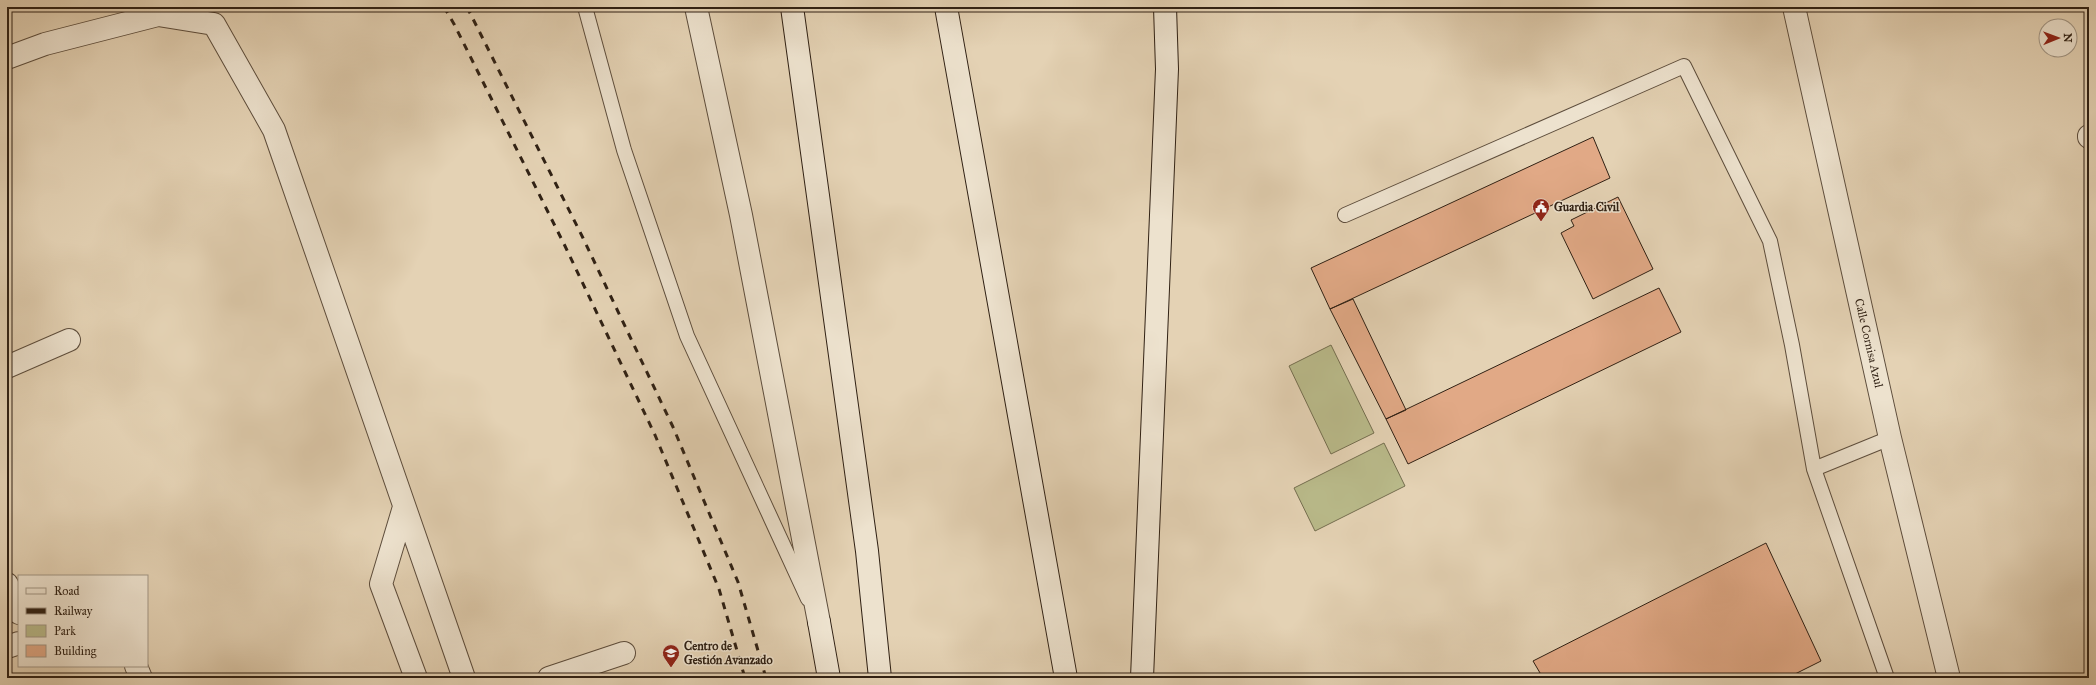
<svg xmlns="http://www.w3.org/2000/svg" width="2096" height="685" viewBox="0 0 2096 685" font-family="'IM FELL Great Primer',serif">
	<rect width="100%" height="100%" fill="#e4d2b4"/>
	<filter id="stains"><feTurbulence type="fractalNoise" baseFrequency=".005" numOctaves="4"/><feColorMatrix values="0 0 0 0 .2 0 0 0 0 .09 0 0 0 0 .02 0 0 0 .5 -.17"/></filter>
	<radialGradient id="worn" r=".72"><stop offset=".6" stop-color="#630" stop-opacity="0"/><stop offset="1" stop-color="#630" stop-opacity=".3"/></radialGradient>
	<!-- green -->
	<path fill="#b9ba8a" stroke="#746e4f" d="M1331,345L1374,433L1331,454L1289,366Z
		M1384,443L1405,486L1315,531L1294,488Z"/>
	<!-- building -->
	<path fill="#e1a986" stroke="#302114" d="M1593,137L1610,178L1330,309L1311,268Z
		M1618,197L1653,269L1593,299L1561,233L1574,226L1571,220Z
		M1659,288L1681,332L1408,464L1386,419Z
		M1353,299L1406,410L1386,419L1330,309Z
		M1766,543L1821,661L1787,678H1543L1533,661Z"/>
	<g fill="none" stroke-linecap="round" stroke-linejoin="round">
		<!-- service casing -->
		<g stroke="#5d4d3c" stroke-width="16">
			<path id="service" d="M585,7L624,150L687,336L808,599
				M1345,215L1684,66L1770,241L1792,345L1814,469L1887,678
				M1814,469L1890,438"/>
		</g>
		<!-- pedestrian casing -->
		<g stroke="#5d4d3c" stroke-width="24">
			<path id="pedestrian" d="M7,584L19,613"/>
		</g>
		<!-- minor casing -->
		<g stroke="#5d4d3c" stroke-width="24">
			<path id="minor" d="M696,7L741,215L819,622
				M1794,7L1890,438L1949,678
				M7,58L45,44L158,15L214,24L274,130L464,678
				M2089,136V137
				M7,367L69,340
				M404,507L381,584L416,678
				M7,647L19,643
				M136,666L141,678
				M549,678L624,653"/>
		</g>
		<!-- secondary casing -->
		<g stroke="#302114" stroke-width="24">
			<path id="secondary" d="M792,7L867,551L880,678
				M946,7L1066,678
				M819,622L829,678
				M1142,678L1167,69L1165,7"/>
		</g>
		<!-- service -->
		<use href="#service" stroke="#ede2ce" stroke-width="14"/>
		<!-- pedestrian -->
		<use href="#pedestrian" stroke="#ede2ce" stroke-width="22"/>
		<!-- minor -->
		<use href="#minor" stroke="#ede2ce" stroke-width="22"/>
		<!-- secondary -->
		<use href="#secondary" stroke="#ede2ce" stroke-width="22"/>
		<!-- rail -->
		<path stroke="#302114" stroke-width="3" stroke-dasharray="7 7" stroke-linecap="butt" d="M444,7L454,24L565,246L655,435L719,589L745,678
			M467,7L583,238L673,427L738,582L766,678"/>
	</g>
	<!-- icons -->
	<defs>
		<g id="civic-pin" transform="scale(0.9)"><path d="M0 17L-7.5 6A9.5 9.5 0 1 1 7.5 6Z" fill="#8f2418" stroke="#ede2ce"/><path d="M-.6-6.5H3V-4.5H.6V-3L4-1V1h2V6H-6V1h2V-1L-.6-3ZM-1.2 2.5V6h2.4V2.5Z" fill="#fff"/></g>
		<g id="school-pin" transform="scale(0.9)"><path d="M0 17L-7.5 6A9.5 9.5 0 1 1 7.5 6Z" fill="#8f2418" stroke="#ede2ce"/><path d="M0-5L7-2L0 1L-7-2ZM-4 1L0 2.5L4 1V4Q0 6-4 4Z" fill="#fff"/></g>
	</defs>
	<g fill-rule="evenodd">
		<use href="#civic-pin" x="1541" y="207"/>
		<use href="#school-pin" x="671" y="653"/>
	</g>
	<g text-anchor="middle" stroke-width="3" stroke-linejoin="round" paint-order="stroke">
		<!-- poi labels -->
		<g font-size="12" font-weight="bold" fill="#302114" stroke="#ede2ce" text-anchor="start">
			<text x="1554" y="211">Guardia Civil</text>
			<text x="684" y="650">Centro de<tspan x="684" dy="14">Gestión Avanzado</tspan></text>
		</g>
		<!-- street labels -->
		<g font-size="12" fill="#302114" stroke="#ede2ce">
			<text transform="translate(1869 343) rotate(77)" y="4">Calle Cornisa Azul</text>
		</g>
	</g>
	<!-- margin -->
	<rect width="2096" height="685" fill="none" stroke="#e4d2b4" stroke-width="24"/>
	<rect x="8" y="8" width="2080" height="669" fill="none" stroke="#302114" stroke-width="2"/>
	<rect x="12" y="12" width="2072" height="661" fill="none" stroke="#302114"/>
	<!-- legend -->
	<rect x="18" y="575" width="130" height="92" fill="#ede2ce" stroke="#a19584"/>
	<rect x="26" y="588" width="20" height="6" fill="#ede2ce" stroke="#a19584"/>
	<text x="54" y="595" font-size="12" fill="#302114">Road</text>
	<rect x="26" y="608" width="20" height="6" fill="#302114" stroke="#a19584"/>
	<text x="54" y="615" font-size="12" fill="#302114">Railway</text>
	<rect x="26" y="625" width="20" height="12" fill="#b9ba8a" stroke="#a19584"/>
	<text x="54" y="635" font-size="12" fill="#302114">Park</text>
	<rect x="26" y="645" width="20" height="12" fill="#e1a986" stroke="#a19584"/>
	<text x="54" y="655" font-size="12" fill="#302114">Building</text>
	<!-- north arrow -->
	<g transform="translate(2058 38) rotate(89)"><circle r="19" fill="#ede2ce" stroke="#a19584"/>
	<path d="M0-3L7 15L0 10L-7 15Z" fill="#8f2418"/>
	<text y="-6" font-size="11" font-weight="bold" text-anchor="middle" fill="#302114">N</text>
	</g>
	<rect width="100%" height="100%" filter="url(#stains)"/>
	<rect width="100%" height="100%" fill="url(#worn)"/>
</svg>
